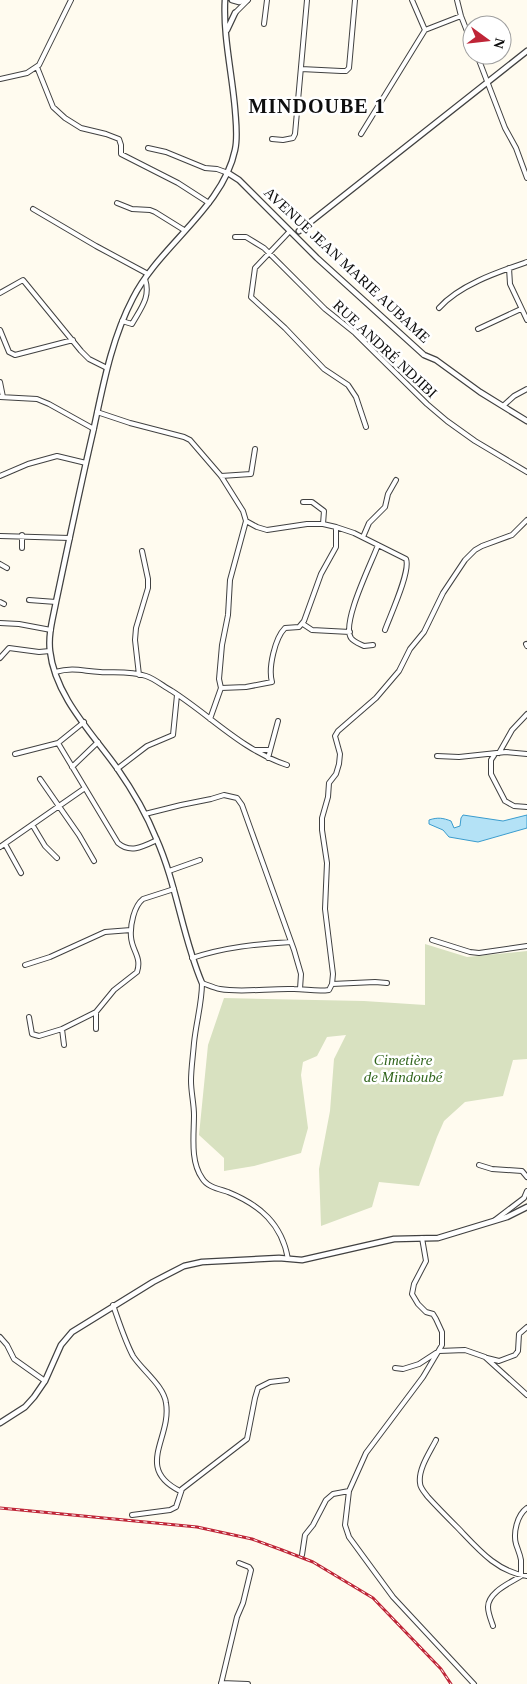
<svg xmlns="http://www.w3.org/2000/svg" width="527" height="1684" viewBox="0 0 527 1684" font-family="'Times New Roman',serif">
	<rect width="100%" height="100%" fill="#fffbef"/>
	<!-- cemetery -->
	<path fill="#d8e1c0" d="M425,944L467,957L527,951V1059L513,1060L503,1096L465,1102L444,1121L437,1137L419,1186L379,1182L372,1207L321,1226L319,1169L330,1111L334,1059L346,1035L327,1037L317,1056L303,1062L301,1075L308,1128L301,1153L254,1166L224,1171V1158L199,1135L208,1045L224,998L364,1001L425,1005Z"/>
	<!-- water -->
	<path fill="#b4e2f6" stroke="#3a9cce" d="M463,815L503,821L527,815V828L478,842L449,837L443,830L429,824V820C438,817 443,818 451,821L454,828L460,826L461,818Z"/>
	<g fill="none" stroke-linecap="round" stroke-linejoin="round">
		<!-- minor casing -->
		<g stroke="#414141" stroke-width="6">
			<path id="minor" d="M412,0L425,30
				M457,0L461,16L472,44
				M235,13L248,0
				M264,24L267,0
				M477,55L505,128L516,148L527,178
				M37,67L53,107L65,118L81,128L106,134L119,139L121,145V154L178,183L209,203
				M301,69L341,71H346L349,68L355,0
				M0,79L27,73L39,65L71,0
				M361,134L425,30L461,16
				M272,139L283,140L293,138L295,134L307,0
				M148,148L166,152L205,168L217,169L228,173
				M117,203L132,209L150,210L155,212L184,230
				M33,209L96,246L148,274
				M290,231L255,268L251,297L285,328L324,369L348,385L356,397L366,427
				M235,237H246L264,248L325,309L355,333L427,404L447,421L475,441L527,472
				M509,268L510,284L527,320
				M0,293L23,280L81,351L89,359L107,368
				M439,308C459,285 498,272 527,262
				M122,321L132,324C141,308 151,297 145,279
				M478,329L521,309
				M0,330L9,352L15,355L73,340
				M0,382L3,397
				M0,397L37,399L49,404L94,429
				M503,406L514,396L527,389
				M97,412L130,423L184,437L190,440L221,476L243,511L246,521L230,580L228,615L222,645L219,679L221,688L210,719
				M0,476L28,464L57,456L86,463
				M221,476L251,474L255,449
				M303,502H312L324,511L323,524
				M246,521L257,527L267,530L307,524H323L336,527L354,533L406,559C411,571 390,616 385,630
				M22,535V548
				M0,536L70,538
				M363,537L369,523L385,507L388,494L396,480
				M0,564L7,568
				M29,600L56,602
				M0,602L4,604
				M0,623L19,624L51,630
				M303,624L312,630L350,632
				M526,644L527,646
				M373,645L364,646C360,644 354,642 351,638C341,623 372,562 378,545
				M0,658L9,648L39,652L50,651
				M55,672C74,667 82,671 100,672C115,673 131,671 146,676C155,679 163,686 172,691C211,716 242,750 287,765
				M139,675L135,640L136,628L148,588V579L142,551
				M221,688L246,687L272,682C268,668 275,638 285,628L299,627L304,621L321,574L336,547V527
				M58,743L118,843C131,854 144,846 157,840
				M255,750H270
				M499,753L512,730L527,714
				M15,754L58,743L84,722
				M495,754L491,760V774L505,801L514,806L527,807
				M437,756L459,757L506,752L527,754
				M268,758L278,721
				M72,767L98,742
				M117,769L147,746L173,735L177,695
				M40,779L79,835L94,861
				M145,814L181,805L211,799L224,795L237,798L242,805L294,950L301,974L300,989
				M33,826L45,846L57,858
				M5,844L21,873
				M0,847L85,788
				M169,871L200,860
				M432,940L470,952L479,953L527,946
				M192,958C225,947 257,944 291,942
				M25,965L50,957L105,932L131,930
				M332,984L375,982L387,983
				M29,1017L32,1034L39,1036L62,1029L96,1012L114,990L137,972C142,957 132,951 131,937C130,925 134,906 143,899L174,889
				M62,1029L64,1045
				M96,1029V1012
				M479,1165L492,1169L522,1171L527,1177
				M495,1220L524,1198L527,1191
				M422,1238L426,1261L414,1284L412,1294L418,1304L426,1312L433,1314L436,1319L442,1332V1345L423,1377L366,1453L349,1491L345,1525L349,1537L393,1597L474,1684
				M288,1259C282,1224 260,1205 228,1192C219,1189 207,1187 202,1178C190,1161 194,1135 194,1115C194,1104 191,1092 191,1081C191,1069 193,1056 194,1043C196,1023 202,1003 202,983C208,985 214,988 220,989C242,993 271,988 294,989C306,989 317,992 329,990L332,984L333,974L325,909L327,863L322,830V818L328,797L329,783L336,774L339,764L340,754L335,736L338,731L376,698L399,671L410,649L424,632L443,593L465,560L475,550L482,546L512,535L527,520
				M113,1305C119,1322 125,1341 133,1356C142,1370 164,1386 166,1403C172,1438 134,1468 180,1491
				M0,1337L7,1345L14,1359L45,1381
				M487,1358L499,1361L515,1355L518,1351L519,1334L527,1327
				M395,1368L403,1369L419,1364L439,1351L465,1350L485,1357L527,1395
				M436,1440C430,1452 418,1469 420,1483C420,1488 425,1493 428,1497C438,1508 448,1518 458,1528C478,1549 497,1572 527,1576
				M132,1515L170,1510L176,1507L182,1489L247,1439L255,1398L258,1388L270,1382L287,1380
				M302,1555L305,1535L313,1525L326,1500L333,1494L349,1491
				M493,1626C491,1620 488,1613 488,1607C488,1592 510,1583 521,1576C521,1570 521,1565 521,1560C520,1554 518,1550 516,1544C513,1533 517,1515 527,1508
				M221,1683L248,1684
				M221,1684L237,1617L243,1603L251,1570L249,1567L239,1563"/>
		</g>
		<!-- tertiary casing -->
		<g stroke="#414141" stroke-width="7">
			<path id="tertiary" d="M232,0L239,2L247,0
				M227,30L235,13
				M228,173L239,180L317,258L424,355L436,360L480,392L527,421
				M299,231L527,51
				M202,983C182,936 177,885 156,838C146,813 133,791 117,768C92,733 55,696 50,651C48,634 53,618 56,602C68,545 80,488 93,432C103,386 111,340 133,298C159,246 223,208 235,150C238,137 236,123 235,109C232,73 223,36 225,0
				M0,1423L25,1407L34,1397L45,1381L61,1345L72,1332L153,1282L184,1266L202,1262L279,1258L302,1260L394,1239L438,1238L507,1217L527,1207"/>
		</g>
		<!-- minor -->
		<use href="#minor" stroke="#fff" stroke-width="4"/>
		<!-- tertiary -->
		<use href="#tertiary" stroke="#fff" stroke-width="4.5"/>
		<!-- rail casing -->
		<g stroke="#bf2537" stroke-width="3">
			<path id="rail" d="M0,1508L197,1527L252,1539L282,1550L313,1562L373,1598L441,1669L451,1684"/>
		</g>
		<!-- rail -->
		<use href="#rail" stroke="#fff" stroke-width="1" stroke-dasharray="4" stroke-linecap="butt"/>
	</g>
	<g text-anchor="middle" stroke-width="5" stroke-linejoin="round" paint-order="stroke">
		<!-- street labels -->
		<g font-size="15" fill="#0e0e0e" stroke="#fff">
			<text transform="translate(347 265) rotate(43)" y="5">AVENUE JEAN MARIE AUBAME</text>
			<text transform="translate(385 349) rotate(43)" y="5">RUE ANDRÉ NDJIBI</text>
		</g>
		<!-- park labels -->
		<g font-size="15" font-style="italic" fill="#32661e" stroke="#fff">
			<text x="403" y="1065">Cimetière<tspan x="403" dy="17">de Mindoubé</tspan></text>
		</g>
		<!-- district labels -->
		<g font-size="20" font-weight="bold" letter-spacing="1" fill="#0e0e0e" stroke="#fff">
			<text x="317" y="113">MINDOUBE 1</text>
		</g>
	</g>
	<!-- north arrow -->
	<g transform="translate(487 40) rotate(105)"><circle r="24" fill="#ffffff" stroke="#9f9f9f"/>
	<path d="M0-4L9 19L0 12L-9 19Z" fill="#bf2537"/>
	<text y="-8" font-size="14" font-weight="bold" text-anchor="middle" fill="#0e0e0e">N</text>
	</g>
</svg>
